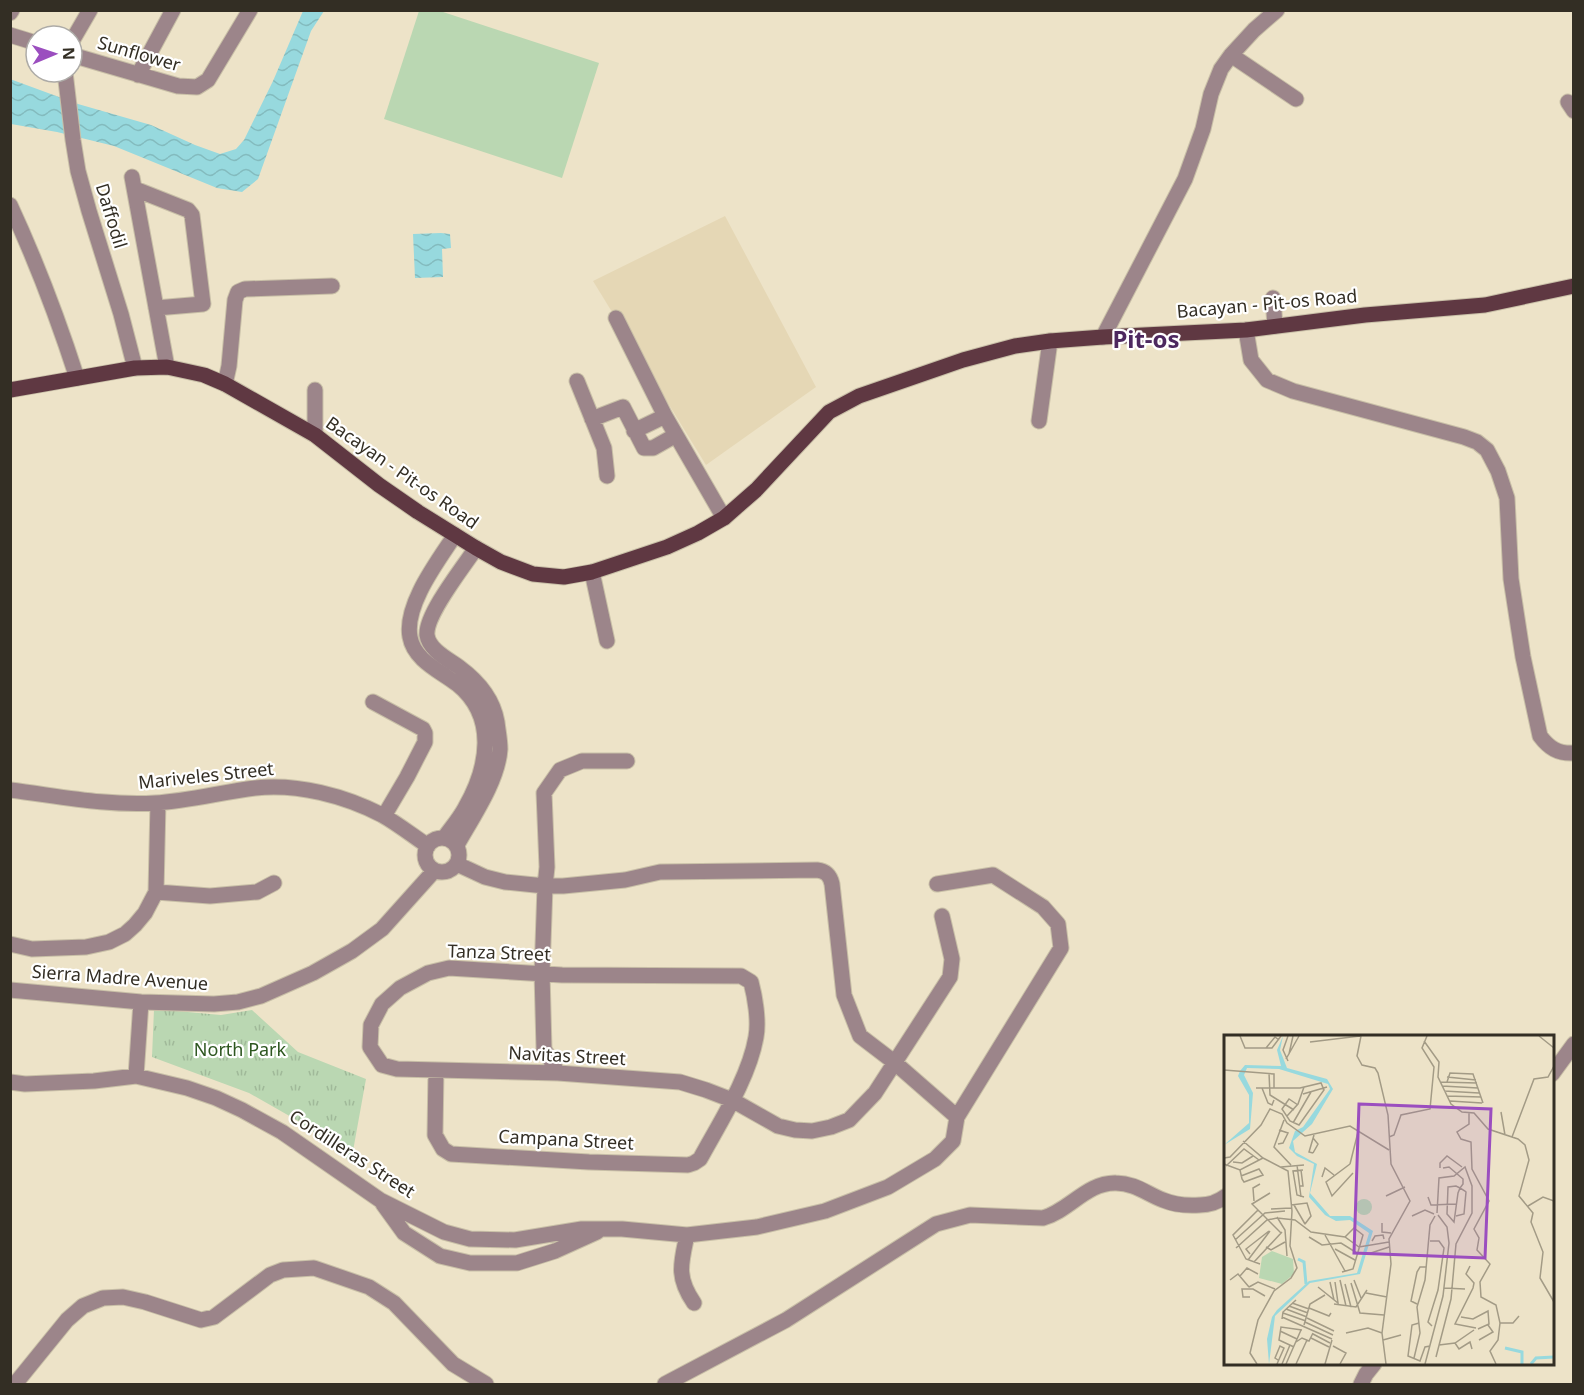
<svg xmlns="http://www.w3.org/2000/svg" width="1584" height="1395" viewBox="0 0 1584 1395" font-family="'Noto Sans',sans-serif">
	<defs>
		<pattern id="park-tufts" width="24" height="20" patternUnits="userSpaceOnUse" patternTransform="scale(1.5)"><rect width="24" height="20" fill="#bad7b2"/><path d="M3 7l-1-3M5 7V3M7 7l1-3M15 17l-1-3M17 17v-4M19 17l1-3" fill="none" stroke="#a0b999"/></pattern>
		<pattern id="water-waves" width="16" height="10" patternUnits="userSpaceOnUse" patternTransform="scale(1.5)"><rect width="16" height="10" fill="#97d9de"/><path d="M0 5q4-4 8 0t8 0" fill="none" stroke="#83bbbe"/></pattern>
	</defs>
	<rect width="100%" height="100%" fill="#ede3c8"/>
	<!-- built -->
	<path fill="#e5d7b5" d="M725,216L816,387L706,465L593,281Z"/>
	<!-- park -->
	<path fill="url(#park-tufts)" d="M154,1009L221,1015L252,1010L298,1052L366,1079L351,1162L300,1122L249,1093L152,1057Z"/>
	<!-- garden -->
	<path fill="#bad7b2" d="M419,11H440L599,63L562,178L384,119Z"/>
	<!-- water -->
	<path fill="url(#water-waves)" d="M303,11H324L311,31L258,179L242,192L217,188L114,146L57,132L11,124L10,79L78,104L151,125L195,145L220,154L236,149L244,140L273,81Z
		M441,233L450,234L451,248L442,249L443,277L415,278L413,234Z"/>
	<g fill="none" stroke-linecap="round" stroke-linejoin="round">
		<!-- minor casing -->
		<g stroke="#c8bfa7" stroke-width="17">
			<path id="minor" d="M10,13L12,10
				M10,35L36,43
				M72,41L90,10
				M72,55L178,86L197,87L208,80L250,10
				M1231,55L1296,99
				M65,72L73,140L78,171L89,211L121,314L135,368
				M138,75L173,10
				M1568,102L1574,111
				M132,177L167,367
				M135,189L188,210L192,215L203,304L156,308
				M10,205C36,261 58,319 77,378
				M1273,298L1275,326
				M616,318L665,416L724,518
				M1246,330L1251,360L1267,380L1293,391L1464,437L1477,442L1487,450L1498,471L1507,498L1511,579L1523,657L1540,736C1549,748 1558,754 1574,753
				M1103,337L1185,179L1203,129L1211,94L1221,69L1231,55L1254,30L1277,10
				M577,381L604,448L607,476
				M225,384L229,366L235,300L238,292L245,289L332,286
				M592,419L623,407L644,448H653L676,435
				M1039,421L1050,341
				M634,431L665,416
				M315,435V390
				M592,572L607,641
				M373,702L423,729L425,733V742L407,777L384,816
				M10,790C59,796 107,806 155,803C189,801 222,792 255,788C297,783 345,796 382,815C398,824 413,836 428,846
				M425 855a17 17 0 1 1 34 0a17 17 0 1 1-34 0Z
				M444,838C451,828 459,819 465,808C488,768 498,717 457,684C440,671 414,660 410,637C404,605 438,561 455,535
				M457,845C472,818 498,781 500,749C500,740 498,731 497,722C493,698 478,681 459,667C448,659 429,650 427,635C425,615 464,566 476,548
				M937,884L993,875L1043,907L1058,924L1061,948L957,1117
				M156,892L210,896L257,892L274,883
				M10,944L32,949L86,947L109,942L125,934L135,925L145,913L156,892L158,803
				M10,990L141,1002L214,1004L238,1002L261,996L313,973L352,951L382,929L434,871
				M436,1070L435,1135L443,1149L451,1154L589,1162L688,1165L694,1163L700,1159C720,1122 749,1078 756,1037C759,1021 755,997 751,982L741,976L562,975L449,968L428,973L400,988L382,1004L371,1025L370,1047L382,1065L397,1069L558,1073L680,1082L706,1090L732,1100L778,1126L795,1130L812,1131L831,1127L849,1120L875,1093L950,977L952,959L942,916
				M558,1073L544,1049L542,973L545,886L547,867L544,793L560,770L582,761H627
				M1552,1074L1574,1044
				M136,1076L141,1002
				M10,1082L25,1084L94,1081L136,1076L187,1088L216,1098L242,1110L282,1132L380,1200L444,1232L470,1239L515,1240L582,1229H622L687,1235L757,1227L825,1211L888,1187L935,1159L953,1141L957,1117L894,1062L860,1036L844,995L832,884C830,875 826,871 817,870L660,872L625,880L563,886H545L505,882L485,877L457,864
				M383,1204L404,1233L440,1256L470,1263H517L555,1251L597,1232
				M687,1235C681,1263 676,1277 694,1303
				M15,1384L67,1320L83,1306L103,1298L123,1297L145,1302L201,1320L214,1317L270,1275L283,1270L314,1268L369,1287L394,1303L453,1364L486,1384
				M665,1384L786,1320L936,1224L970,1215L1043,1218C1069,1211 1087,1182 1116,1183C1135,1183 1147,1194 1163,1200C1175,1205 1187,1206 1200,1205C1209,1205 1218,1202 1226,1196
				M1361,1384L1366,1374L1374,1364"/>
		</g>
		<!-- major casing -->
		<g stroke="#c8bfa7" stroke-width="17">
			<path id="major" d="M10,390L135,368L167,367L204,375L225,384L315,435L379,485L418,512L476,548L501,562L533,574L564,577L592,572L667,547L698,533L724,518L756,490L829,412L859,396L963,360L1015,346L1050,341L1103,337L1246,330L1365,315L1485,305L1574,286"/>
		</g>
		<!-- minor -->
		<use href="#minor" stroke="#9c858a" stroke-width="15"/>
		<!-- major -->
		<use href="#major" stroke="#5f3842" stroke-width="15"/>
	</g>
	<g text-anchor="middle" stroke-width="4.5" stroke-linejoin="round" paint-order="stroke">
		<!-- street labels -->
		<g font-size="18" fill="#332e24" stroke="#fff">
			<text transform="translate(139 54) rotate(16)" y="6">Sunflower</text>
			<text transform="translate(111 216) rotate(73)" y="6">Daffodil</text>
			<text transform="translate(1267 304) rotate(-5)" y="6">Bacayan - Pit-os Road</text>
			<text transform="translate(402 473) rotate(35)" y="6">Bacayan - Pit-os Road</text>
			<text transform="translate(206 776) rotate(-6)" y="6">Mariveles Street</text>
			<text transform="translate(499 953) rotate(2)" y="6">Tanza Street</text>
			<text transform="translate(120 978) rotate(4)" y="6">Sierra Madre Avenue</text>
			<text transform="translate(567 1056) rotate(3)" y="6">Navitas Street</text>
			<text transform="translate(566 1140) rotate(3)" y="6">Campana Street</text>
			<text transform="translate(352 1154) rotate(33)" y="6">Cordilleras Street</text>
		</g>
		<!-- park labels -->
		<g font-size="18" fill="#2e5720" stroke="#fff">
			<text x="240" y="1056">North Park</text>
		</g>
		<!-- district labels -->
		<g font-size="24" font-weight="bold" fill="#4d285f" stroke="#fff">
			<text x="1146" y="348">Pit-os</text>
		</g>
	</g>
	<!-- overview -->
	<g transform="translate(1224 1035)">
		<rect width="330" height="330" fill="#ede3c8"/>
		<path d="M48,216L69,224L70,239L58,249L35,243L38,222Z" fill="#bad7b2"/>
		<path d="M132 172a8 8 0 1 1 16 0a8 8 0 1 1-16 0Z" fill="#bad7b2"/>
		<path d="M59,1L56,15L63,33L103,44L109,54L88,89L69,106L71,117L93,129L86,158L106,181H126L149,196L136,239L86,248L51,281L45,329L43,304L48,282L53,275L85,246L133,238L145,198L126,185L112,186L101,180L85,162L90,129L73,121L65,113L71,96L79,92L106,54L104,49L55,34L23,33L20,40L29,58L26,94L0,110L25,88V60L14,41L16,36L21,30L57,31L53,15Z" fill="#97d9de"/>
		<path fill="none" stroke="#97d9de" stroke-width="3" d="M74,224L80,227L82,249M281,313L298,317V329M307,329L312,323L330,322"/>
		<path fill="none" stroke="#a39b86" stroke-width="1.5" d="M16,1L21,13H48L57,1M64,1L59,15L64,26M137,1L133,21L138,30L151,33L154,38L164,80L167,129L186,166L165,204L167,229L158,298L162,329M315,1L330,13M200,6L215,27L214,42L227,69L238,77L250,78L264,94L294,104L301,110L305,125L295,161L309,178L307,187L319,217L316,243L330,267M86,7L136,1M42,13L51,2L55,5M65,19L69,1M62,24L75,1M0,35L50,39V53M45,38L46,60L70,75M223,42L252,45M216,47L253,48M223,47L226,38L249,39L259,68M218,51L254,53M32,53H76L97,48L100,55L75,90L66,86L58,74L65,64L74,70M38,53L44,68L48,70L50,65M220,56L255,58M79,59L103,52M223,61L257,62M226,66L258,68M277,77L281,100M245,78V89L233,97L237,104L247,107L248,134L265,166L250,194L255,203L253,215L266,229L256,247L257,262L272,270L276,288L274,305L266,316L272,329M63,81L74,69L80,52M60,85L50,112L67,130M69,88L87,57M165,102L170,100L177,80L206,74L210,32L198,13L203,1M288,102L310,44L324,42L330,31M19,106L39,123L64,136L68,176L66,211L73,233L67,243L50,256L34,285L26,318L33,329M54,109L59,108L64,98L55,95M89,118L85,117L90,100M89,118L94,109L89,103M0,123L6,122L37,90L46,74L58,79L63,88L81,101L126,91L165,115M9,127L18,128L29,121M0,129L16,135L39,123M126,129L102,147L108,161L129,138M126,129L134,97M73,130L77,162M2,131L20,114L35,125M57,132L80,130M216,133V128L223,121L238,132M219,133L225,132L239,144V149L236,153L234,158L230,187L223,179L224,152L232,151L236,153L241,156L242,157L240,179L232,181M16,135L18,144L20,147L39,140L35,134L17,141M79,135L69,136L73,160L80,162M98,142L101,133L110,140M76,151H79L77,135M46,158L28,169L57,198M162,161L181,152M204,162L207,170L232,169M30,166L29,153L36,149M67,170L83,168L87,181L81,189M70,170L81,189M304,171L319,162L330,166M47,174L67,173M34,175L9,200L22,224L36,229M188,181L201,175L210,179M53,182L61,195L63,221M158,188V197L167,198M101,200L121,236M85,202L98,210L117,208L133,218M11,205L41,178L61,176M148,206L151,201L159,200L160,204M206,206H215L220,213L214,255L204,287L208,291M42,212L47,215L61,207M12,213L43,185L53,183L71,185L87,197L121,202L135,212L165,207M111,214L131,225M26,219L22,214L45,196M144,219L165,212M24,225L46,196M30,227L58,197M246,231L242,239L250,248L249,253L231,289L252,293M118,237L129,234L139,200L130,193L121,202M16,241L23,233L34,239M6,245L14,239L25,252M116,245L122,271M130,245L137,263M106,247L110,265M127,248L136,278L160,280M121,249L127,272M25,252L34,247L51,254M94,252L114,268L111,247M220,253L241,254M142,258L163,262M26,262H19L18,254H29L41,261M68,268L85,274M110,269L132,272L143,255M193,269L187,266L193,237L196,232H202M65,271L84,278M85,273L105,281L107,278M62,274L83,282M59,278L82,286M58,282L108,304M237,282L249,284L264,276L265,289L254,294M83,283L110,296M58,284L59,277L72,265M81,287L109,300M195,288L188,290L184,321L196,326L201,312L206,311M276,288H289L295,281M80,290L86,269L101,260M56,296L73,304M122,298L144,293L158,298M89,299L106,308M87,303L105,312M159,305L177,300M255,305L269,297L264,290M72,307L78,303L85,306L89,298M231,308L235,314L246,307L248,314M215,310L231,308L250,295M109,311L122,318L116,329M70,312L55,305L57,292L78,295M212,322L227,264L232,209L248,178V151L241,132L230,141L215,143L213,178M190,323L196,298L193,272L201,245L206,190L211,181M53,329L60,313L56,311L51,323L54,325M58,329L66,310M62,329L77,295M72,329L83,305M101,329L108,305M201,329L219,261L225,208L223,192L214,180"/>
		<path fill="#9b4ebf" fill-opacity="0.15" stroke="#9b4ebf" stroke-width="3" d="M135,69L267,74L261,223L130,218Z"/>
		<rect width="330" height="330" fill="none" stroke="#332e24" stroke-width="3"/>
	</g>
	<!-- border -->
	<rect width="1584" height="1395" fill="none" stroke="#332e24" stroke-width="24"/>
	<!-- north arrow -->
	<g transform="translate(54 54) rotate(88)"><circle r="28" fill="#ffffff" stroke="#adaba7" stroke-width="1.5"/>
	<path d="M0-4.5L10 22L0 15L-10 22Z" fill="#9b4ebf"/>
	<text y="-9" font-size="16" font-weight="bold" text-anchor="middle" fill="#332e24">N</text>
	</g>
</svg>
